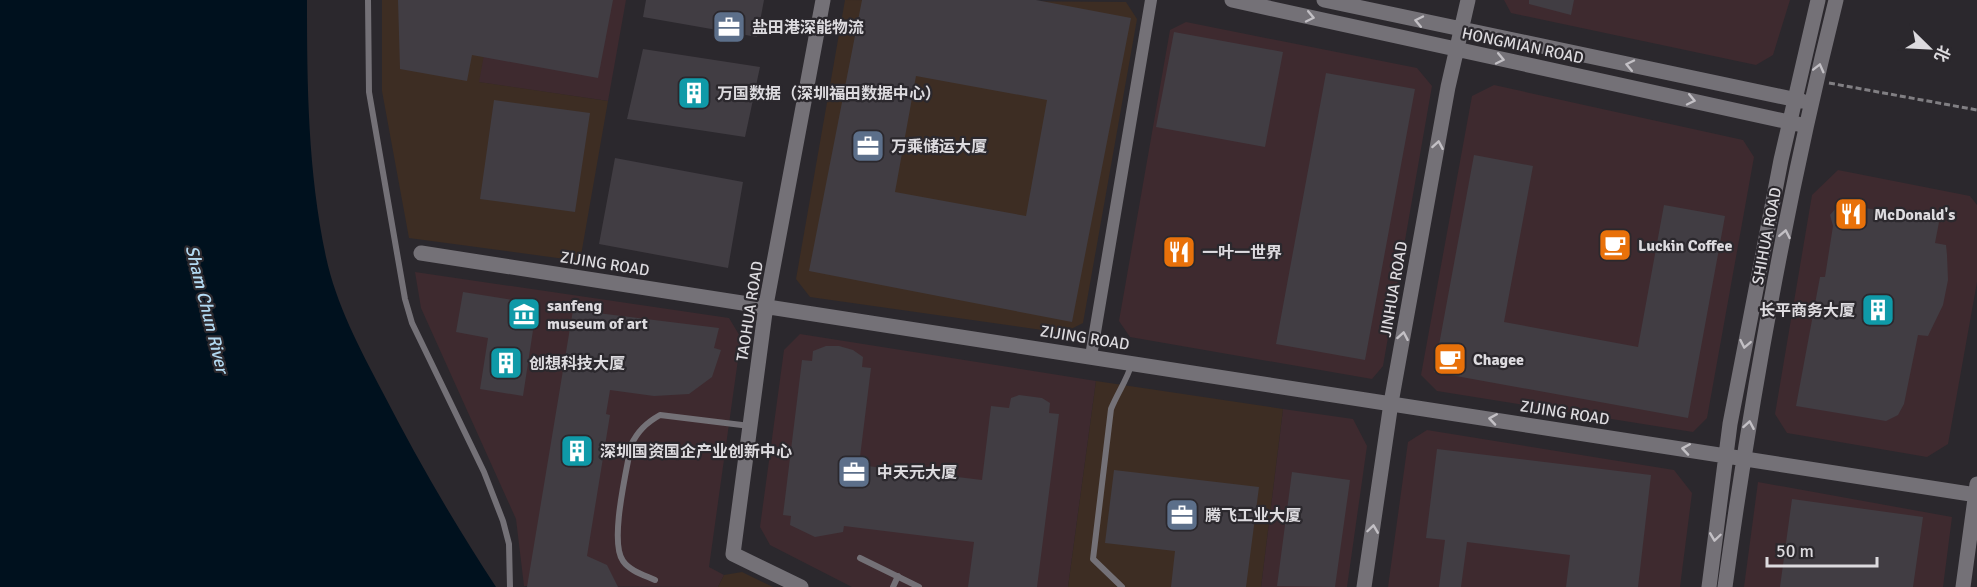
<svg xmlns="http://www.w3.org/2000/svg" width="1977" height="587" viewBox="0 0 1977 587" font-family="Signika,'Noto Sans SC',sans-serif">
	<rect width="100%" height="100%" fill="#2b282d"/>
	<!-- commercial -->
	<path fill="#3e2a2f" d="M494,0H626L608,101L478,82Z
		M1504,0H1790L1773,55L1756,65L1511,13Z
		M1186,22L1417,68L1432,86L1383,366L1372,379L1130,337L1119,321L1170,30Z
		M1494,85L1743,140L1754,157L1707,418L1693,432L1437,391L1421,375L1472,96Z
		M1838,170L1970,196L1977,205V282L1948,444L1927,457L1787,433L1775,414L1812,195Z
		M415,272L729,318L741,338L709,567L724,575L718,587L524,586L516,519L421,308Z
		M800,334L1096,381L1068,587H852L770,545L760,527L784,350Z
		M1283,409L1353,419L1367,446L1347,587H1261Z
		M1427,430L1674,470L1692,493L1680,587H1388L1408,442Z
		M1758,482L1952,517L1943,587H1744Z"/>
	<!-- industrial -->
	<path fill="#3d2d23" d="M382,0H494L479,82L608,101L580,261L409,238L382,91Z
		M845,0L1126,2L1137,19L1083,323L1063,333L810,297L796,279Z
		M1096,381L1283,409L1261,587H1068Z
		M742,572L773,587H718L724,575Z"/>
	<!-- water -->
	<path fill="#00111e" d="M0,0H307C307,87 308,172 326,257C336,304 360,349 382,391C417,459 454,523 496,587H0Z"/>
	<!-- building -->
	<path fill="#413d43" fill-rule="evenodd" d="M398,0H613L598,78L472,55L467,81L400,69Z
		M646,0H764L757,37L643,17Z
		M862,0H1036L1131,18L1072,322L809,271ZM916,76L1047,100L1026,216L895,192Z
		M1529,0H1574L1571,15L1529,4Z
		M1174,32L1283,52L1265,147L1156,127Z
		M643,49L760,67L745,137L627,119Z
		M1326,73L1415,89L1365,360L1276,344Z
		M494,100L590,113L575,212L480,199Z
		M1474,155L1533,166L1504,322L1638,347L1664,205L1725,216L1688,418L1434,372Z
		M615,158L743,182L728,268L599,244Z
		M1855,206L1939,222L1935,243L1946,245L1947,255L1948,280L1943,305L1928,336L1918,335L1904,404L1898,415L1886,421L1796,406L1820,277H1825L1833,226L1830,215L1836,208L1854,210Z
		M463,292L537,304L523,396L480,389L488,338L456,332Z
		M573,310L719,328L714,348L721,350L712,377L689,394L654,396L610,390L606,414L610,415L587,556L607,565L618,587H527Z
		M826,346H839L853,350L863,357L862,367L871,368L859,465L982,480L991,406L1009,408L1011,398L1019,395L1042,398L1050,403L1049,413L1059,414L1037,587H968L974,542L844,526L843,532L815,537L790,525L791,516L783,515L802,360L812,361L813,351Z
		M1437,449L1651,475L1638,587H1566L1570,555L1467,542L1461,587H1439L1445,540L1426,538Z
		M1114,470L1259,487L1246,587H1171L1175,551L1105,543Z
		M1292,472L1350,480L1335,587L1277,586Z
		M1792,499L1923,517L1913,587H1780Z"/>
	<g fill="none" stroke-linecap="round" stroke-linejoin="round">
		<!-- path -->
		<path stroke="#817f83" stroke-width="3" stroke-dasharray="6 3" stroke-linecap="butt" d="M1829,83L1977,110"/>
		<!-- lane -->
		<path stroke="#747177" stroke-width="6" d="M368,0L369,92L405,299L412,323L484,472L503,521L509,544L510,587
			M860,558L919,587
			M655,580C644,575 630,571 623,561C609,542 627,469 631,445C638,431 646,423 660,415L750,426
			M893,587L898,576
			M1122,587L1093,559L1111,409C1118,392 1127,380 1132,363"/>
		<!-- street -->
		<path stroke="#747177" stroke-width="12" d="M1091,356L1151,0"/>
		<!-- secondary -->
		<path stroke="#747177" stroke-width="15" d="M1232,0L1798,124
			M1324,0L1802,101
			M421,253L1977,495
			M801,587L733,554L766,305L823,0
			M1364,587L1391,403L1448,87L1468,0
			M1709,587L1730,424L1781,160L1818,0
			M1725,587C1752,390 1788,193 1836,0
			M1963,587L1977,484"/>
	</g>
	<!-- one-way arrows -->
	<defs><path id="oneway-chevron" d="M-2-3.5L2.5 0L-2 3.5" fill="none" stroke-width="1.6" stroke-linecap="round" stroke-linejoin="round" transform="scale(1.5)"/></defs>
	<g stroke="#c3c0c5">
		<use href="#oneway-chevron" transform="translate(1310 17) rotate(12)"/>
		<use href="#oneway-chevron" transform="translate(1419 21) rotate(-168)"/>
		<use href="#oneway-chevron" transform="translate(1500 59) rotate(12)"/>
		<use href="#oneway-chevron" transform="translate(1630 65) rotate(-168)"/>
		<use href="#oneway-chevron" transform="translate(1819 68) rotate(-76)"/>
		<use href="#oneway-chevron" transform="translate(1691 100) rotate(12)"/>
		<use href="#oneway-chevron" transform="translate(1438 145) rotate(-80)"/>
		<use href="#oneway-chevron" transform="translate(1785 234) rotate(-79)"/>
		<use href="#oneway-chevron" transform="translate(1403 336) rotate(-80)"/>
		<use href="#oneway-chevron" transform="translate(1745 344) rotate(101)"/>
		<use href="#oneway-chevron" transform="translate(1493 419) rotate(-171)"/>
		<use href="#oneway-chevron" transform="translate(1749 425) rotate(-80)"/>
		<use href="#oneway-chevron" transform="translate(1686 449) rotate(-171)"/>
		<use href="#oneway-chevron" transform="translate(1373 529) rotate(-82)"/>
		<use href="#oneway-chevron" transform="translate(1715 537) rotate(98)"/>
	</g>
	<!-- icons -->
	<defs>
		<g id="office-square" transform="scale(1.725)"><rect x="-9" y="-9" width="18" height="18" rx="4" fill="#5c6f8a" stroke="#2b282d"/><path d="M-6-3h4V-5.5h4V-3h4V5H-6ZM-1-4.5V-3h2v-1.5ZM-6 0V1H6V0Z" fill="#fff"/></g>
		<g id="building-square" transform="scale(1.725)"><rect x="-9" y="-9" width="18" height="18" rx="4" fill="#0f9aa8" stroke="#2b282d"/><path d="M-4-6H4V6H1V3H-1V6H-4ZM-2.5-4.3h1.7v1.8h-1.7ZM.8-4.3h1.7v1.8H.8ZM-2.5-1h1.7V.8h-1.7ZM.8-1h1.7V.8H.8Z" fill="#fff"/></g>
		<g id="restaurant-square" transform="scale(1.725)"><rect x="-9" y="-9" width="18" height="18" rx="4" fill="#e8710a" stroke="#2b282d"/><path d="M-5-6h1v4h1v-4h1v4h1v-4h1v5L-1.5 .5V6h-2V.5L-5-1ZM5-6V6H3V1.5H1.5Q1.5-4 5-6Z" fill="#fff"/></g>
		<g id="cafe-square" transform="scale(1.725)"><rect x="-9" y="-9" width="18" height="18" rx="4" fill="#e8710a" stroke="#2b282d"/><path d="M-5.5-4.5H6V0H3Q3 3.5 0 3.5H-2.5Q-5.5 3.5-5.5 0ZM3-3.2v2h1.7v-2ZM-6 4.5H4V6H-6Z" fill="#fff"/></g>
		<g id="museum-square" transform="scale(1.725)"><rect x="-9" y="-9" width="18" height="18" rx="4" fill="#0f9aa8" stroke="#2b282d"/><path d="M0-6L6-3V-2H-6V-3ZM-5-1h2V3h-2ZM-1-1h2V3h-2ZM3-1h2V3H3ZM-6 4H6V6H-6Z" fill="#fff"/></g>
	</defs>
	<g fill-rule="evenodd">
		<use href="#office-square" x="729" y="27"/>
		<use href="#building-square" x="694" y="93"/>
		<use href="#office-square" x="868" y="146"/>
		<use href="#restaurant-square" x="1851" y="214"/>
		<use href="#cafe-square" x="1615" y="245"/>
		<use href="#restaurant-square" x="1179" y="252"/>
		<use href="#building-square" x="1878" y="310"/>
		<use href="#museum-square" x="524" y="314"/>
		<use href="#cafe-square" x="1450" y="359"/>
		<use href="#building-square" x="506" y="363"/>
		<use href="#building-square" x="577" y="451"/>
		<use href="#office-square" x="854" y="472"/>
		<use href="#office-square" x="1182" y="515"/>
	</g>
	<g text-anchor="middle" stroke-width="4.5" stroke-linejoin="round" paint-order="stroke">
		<!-- poi labels -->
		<g font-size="16" font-weight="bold" fill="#dddbdf" stroke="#2b282d" text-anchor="start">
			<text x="752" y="33">盐田港深能物流</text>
			<text x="717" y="99">万国数据（深圳福田数据中心）</text>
			<text x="891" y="152">万乘储运大厦</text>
			<text x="1874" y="220">McDonald's</text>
			<text x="1638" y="251">Luckin Coffee</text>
			<text x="1202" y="258">一叶一世界</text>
			<text x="547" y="311">sanfeng<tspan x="547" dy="18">museum of art</tspan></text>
			<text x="1855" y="316" text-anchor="end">长平商务大厦</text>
			<text x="1473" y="365">Chagee</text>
			<text x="529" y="369">创想科技大厦</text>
			<text x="600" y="457">深圳国资国企产业创新中心</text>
			<text x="877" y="478">中天元大厦</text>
			<text x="1205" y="521">腾飞工业大厦</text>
		</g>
		<!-- street labels -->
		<g font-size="16" fill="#dddbdf" stroke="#2b282d">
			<text transform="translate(1523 45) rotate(12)" y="6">HONGMIAN ROAD</text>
			<text transform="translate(1766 236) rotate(-79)" y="6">SHIHUA ROAD</text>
			<text transform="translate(605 263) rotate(9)" y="6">ZIJING ROAD</text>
			<text transform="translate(1393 289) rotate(-80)" y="6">JINHUA ROAD</text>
			<text transform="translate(749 311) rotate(-81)" y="6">TAOHUA ROAD</text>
			<text transform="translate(1085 337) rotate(9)" y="6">ZIJING ROAD</text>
			<text transform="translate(1565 412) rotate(9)" y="6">ZIJING ROAD</text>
		</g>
		<!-- water labels -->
		<g font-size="18" font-style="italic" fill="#b2d9f1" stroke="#2b282d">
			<text transform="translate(207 309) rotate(76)" y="6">Sham Chun River</text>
		</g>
	</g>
	<!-- north arrow -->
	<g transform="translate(1929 48) rotate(114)" stroke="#2b282d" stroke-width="4.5" paint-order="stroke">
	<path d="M0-4.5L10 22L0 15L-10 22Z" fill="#dddbdf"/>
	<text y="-9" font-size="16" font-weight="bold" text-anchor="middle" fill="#dddbdf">北</text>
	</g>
	<!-- scale -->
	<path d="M1767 557v9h110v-9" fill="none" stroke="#dddbdf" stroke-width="3"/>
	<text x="1776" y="557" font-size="18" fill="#dddbdf" stroke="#2b282d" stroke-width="4.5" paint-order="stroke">50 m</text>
</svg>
